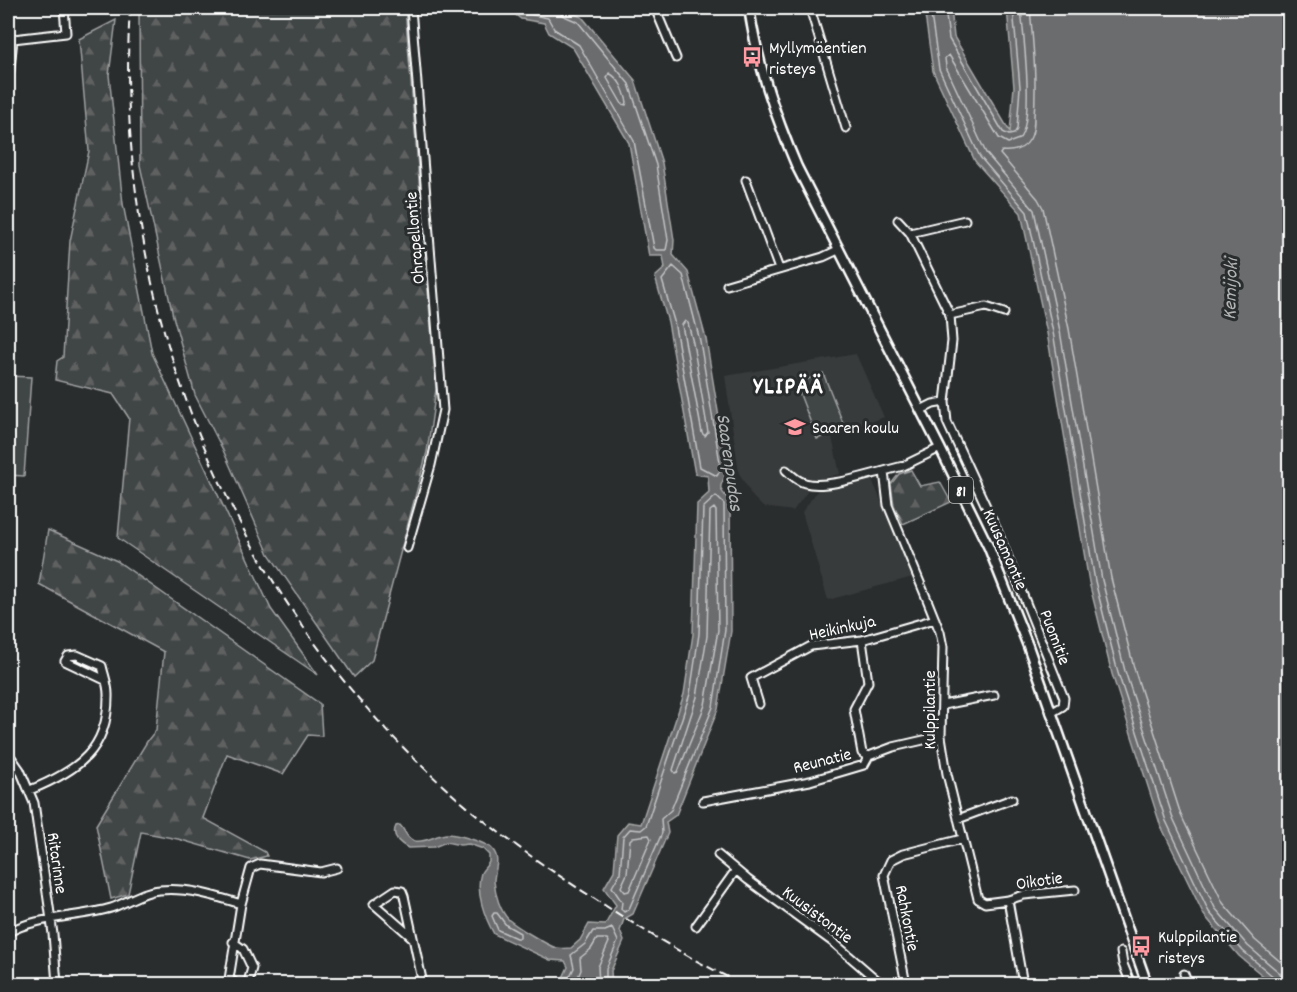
<svg xmlns="http://www.w3.org/2000/svg" width="1297" height="992" viewBox="0 0 1297 992" font-family="Dekko,sans-serif">
	<defs>
		<pattern id="forest-firs" width="22" height="20" patternUnits="userSpaceOnUse" patternTransform="scale(1.5)"><rect width="22" height="20" fill="#414445"/><path d="M5 1l3.5 6h-7zM16 11l3.5 6h-7z" fill="#5e6061"/></pattern>
	</defs>
	<rect width="100%" height="100%" fill="#2a2d2e"/>
	<filter id="ink" filterUnits="userSpaceOnUse"><feTurbulence type="fractalNoise" baseFrequency=".0167" numOctaves="2"/><feDisplacementMap in="SourceGraphic" scale="12" xChannelSelector="R" yChannelSelector="G"/><feConvolveMatrix kernelMatrix="1 2 1 2 8 2 1 2 1" color-interpolation-filters="sRGB"/></filter>
	<g filter="url(#ink)">
		<!-- built -->
		<path fill="#373a3b" d="M856,354L884,417L832,437L840,474L816,480L793,511L763,507L752,496L739,473L725,376Z
			M871,477L913,577L828,600L802,512L820,487Z"/>
		<!-- grass -->
		<path fill="#414445" stroke="#a0a2a2" stroke-width="1.5" d="M823,373L845,428L817,439L796,384Z
			M8,376L31,377L24,476L8,475Z"/>
		<!-- forest -->
		<path fill="url(#forest-firs)" stroke="#a0a2a2" stroke-width="1.5" d="M139,8H405L436,389L427,452L372,660L354,677L269,554L223,450L195,395L173,316L140,165Z
			M116,20L109,75L123,204L152,353L271,609L318,675L118,538L129,418L113,394L55,380L57,361L63,357L70,241L89,151L79,39Z
			M911,470L920,486L940,482L951,502L903,524L894,505L891,484L899,474Z
			M48,530L117,561L320,704L322,736L308,735L283,774L227,754L203,818L265,852L267,856L250,860L178,839L141,832L128,894L111,899L96,825L148,740L156,730L164,652L39,584Z"/>
		<!-- water -->
		<path fill="#6a6c6d" stroke="#a6a7a7" stroke-width="1.5" d="M507,8H558L582,17L635,80L662,163L674,240L673,255L688,272L706,339L728,472C719,486 717,488 730,501L731,631L718,709L676,815L666,822L668,833L633,914L624,919L620,931L624,941L611,971L612,984H560L568,967L565,961L550,960L494,934C485,918 475,892 481,873C483,869 487,866 489,862V855L483,849L469,844L460,845L446,842L434,847L408,848C399,843 391,836 396,826L400,825C405,830 407,840 415,841C426,843 435,835 446,834C456,834 487,842 493,850C501,860 494,871 494,881C495,894 500,911 509,920C516,926 548,946 557,948C561,949 567,948 571,948L580,940L589,924L605,925L616,905L604,888L614,871L617,835L628,822L641,824L684,694L693,634L697,504L709,493L708,476L695,474L668,322L655,277L665,268L663,256H649L629,143L573,48L549,33L544,23L521,19Z
			M924,8H951L954,37L1010,132L1014,87L1007,8H1289V984H1273L1239,956L1204,915L1160,824L1112,674L1089,582L1047,333L1021,213L975,161L933,71Z"/>
		<g fill="none" stroke-linecap="round" stroke-linejoin="round">
			<!-- shore -->
			<path stroke="#c3c4c5" stroke-width="1.5" d="M516,8L523,13L548,18L554,29L579,45L634,141L654,248L656,250H666L668,240L656,165L629,84L578,22L562,15L559,8
				M930,8L939,69L980,157L1027,212L1053,332L1095,581L1118,673L1166,821L1209,912L1243,951L1275,978L1277,984
				M945,8L949,39L1003,132L1009,135L1014,134L1017,129L1020,87L1013,8
				M1021,8C1023,33 1035,122 1019,139L1008,143L999,138L949,55L945,58L946,67L986,153L1034,210L1060,331L1102,580L1125,671L1173,818L1215,908L1248,946L1280,973L1284,984
				M1030,8C1033,44 1037,80 1034,116C1034,124 1034,132 1030,139C1024,150 1013,152 1002,151L1000,154L1038,199L1043,208L1069,329L1111,578L1134,668L1181,815L1223,903L1255,940L1290,970
				M609,73C620,79 624,90 627,102L626,105L622,104L607,78Z
				M673,266L683,275L700,341L721,469L717,476L700,467L674,321L662,280Z
				M685,321L688,323L693,343L708,432L705,436L702,433L682,325Z
				M716,496L724,504L725,630L713,707L671,810L661,819L662,833L629,909L624,912L621,909L622,902L612,887L620,873L623,837L630,829L641,830L646,826L690,694L699,634L703,508Z
				M714,508L716,511L718,630L705,705L678,772L675,773L673,770L697,697L707,636L710,511Z
				M649,835L651,839L629,891L625,892L621,887L627,874L630,840L633,837Z
				M494,913H497L506,925L520,933V938H516L498,930L492,916Z
				M566,984L574,968L571,955L585,944L593,931H605L612,928L618,941L606,969V984
				M575,984L581,970L580,958L591,949L597,939H607L609,942L598,967L599,984"/>
			<!-- minor casing -->
			<g stroke="#fff" stroke-width="11">
				<path id="minor" d="M655,8L676,58
					M810,8L846,128
					M8,34L13,39L8,88
					M13,39L66,33L64,8
					M746,180L779,269
					M898,220L910,233L950,315L952,341L945,402L947,422L997,530L1064,698L1063,706L1051,713
					M910,233L965,220
					M727,285L823,257L838,250
					M950,315L986,307L1004,313
					M921,410L933,404L945,402
					M940,448L903,466L884,471L888,505L926,597L940,632L943,647L941,736L947,774L978,899L985,903L1008,900L1023,984
					M786,470C791,475 797,481 805,483C824,489 864,476 884,471
					M407,548L431,465L443,410L411,8
					M862,640L868,682L854,709L862,753L869,756
					M759,704L751,678L811,646L862,640L935,619
					M943,705L994,695
					M8,753L20,770L34,803L53,934L57,984
					M30,790C77,771 109,750 108,694C108,685 104,675 102,666L77,655L68,656L65,661L105,680
					M703,801L810,781L864,765L869,756L893,747L941,736
					M958,819L1012,799
					M718,855L748,880L834,943L878,981L891,983L906,981
					M1008,900L1024,895L1075,890
					M696,926L736,870
					M8,933C32,917 81,917 111,908C127,903 142,891 159,890C187,887 215,896 241,904
					M413,938L374,904L395,890L402,891L404,896L423,984
					M233,942L243,949L252,968L248,982L241,984
					M1121,952L1123,964L1131,984
					M1184,974L1188,984
					M237,984L229,979L241,904L251,868L260,864L321,872L337,868
					M906,984L884,875L891,860L903,854L962,839"/>
			</g>
			<!-- major casing -->
			<g stroke="#fff" stroke-width="13">
				<path id="major" d="M749,8C757,63 775,116 797,167L940,448L989,548L1028,646L1147,984"/>
			</g>
			<!-- minor -->
			<use href="#minor" stroke="#2a2d2e" stroke-width="7"/>
			<!-- major -->
			<use href="#major" stroke="#2a2d2e" stroke-width="8"/>
			<!-- rail -->
			<path stroke="#fff" stroke-width="2" stroke-dasharray="9 4.5" stroke-linecap="butt" d="M130,8C112,288 219,571 422,766C475,818 535,861 598,901C645,931 691,960 742,984"/>
		</g>
	</g>
	<!-- icons -->
	<defs>
		<g id="bus-bare" transform="scale(1.62)"><path d="M-5-6H5V4H4V6H2V4H-2V6H-4V4H-5ZM-3.5-4V0h7V-4ZM-3.5 1.2v1.5H-2V1.2ZM2 1.2v1.5H3.5V1.2Z" fill="#ff9aa2" stroke="#2a2d2e" stroke-width="2.5" paint-order="stroke"/></g>
		<g id="school-bare" transform="scale(1.62)"><path d="M0-5L7-2L0 1L-7-2ZM-4 1L0 2.5L4 1V4Q0 6-4 4Z" fill="#ff9aa2" stroke="#2a2d2e" stroke-width="2.5" paint-order="stroke"/></g>
	</defs>
	<g fill-rule="evenodd">
		<use href="#bus-bare" x="752" y="57"/>
		<use href="#school-bare" x="795" y="427"/>
		<use href="#bus-bare" x="1141" y="946"/>
	</g>
	<g text-anchor="middle" stroke-width="6" stroke-linejoin="round" paint-order="stroke">
		<!-- shield labels -->
		<rect fill="#2a2d2e" stroke="#bfc0c0" stroke-width="1.5" x="949" y="477" width="24" height="26" rx="4.5"/>
		<g font-size="16" font-weight="bold" fill="#fff">
			<text x="961" y="496">81</text>
		</g>
		<!-- poi labels -->
		<g font-size="18" fill="#fff" stroke="#2a2d2e" text-anchor="start">
			<text x="769" y="53">Myllymäentien<tspan x="769" dy="21">risteys</tspan></text>
			<text x="812" y="433">Saaren koulu</text>
			<text x="1158" y="942">Kulppilantie<tspan x="1158" dy="21">risteys</tspan></text>
		</g>
		<!-- street labels -->
		<g font-size="18" fill="#fff" stroke="#2a2d2e">
			<text transform="translate(414 238) rotate(-95)" y="6">Ohrapellontie</text>
			<text transform="translate(1006 549) rotate(66)" y="6">Kuusamontie</text>
			<text transform="translate(842 627) rotate(-12)" y="6">Heikinkuja</text>
			<text transform="translate(1056 637) rotate(69)" y="6">Puomitie</text>
			<text transform="translate(929 710) rotate(-90)" y="6">Kulppilantie</text>
			<text transform="translate(822 760) rotate(-14)" y="6">Reunatie</text>
			<text transform="translate(58 863) rotate(82)" y="6">Ritarinne</text>
			<text transform="translate(1039 880) rotate(-8)" y="6">Oikotie</text>
			<text transform="translate(818 914) rotate(37)" y="6">Kuusistontie</text>
			<text transform="translate(908 918) rotate(79)" y="6">Rahkontie</text>
		</g>
		<!-- water labels -->
		<g font-size="20" font-style="italic" fill="#b4b6b6" stroke="#2a2d2e">
			<text transform="translate(1229 289) rotate(-88)" y="7">Kemijoki</text>
			<text transform="translate(731 462) rotate(82)" y="7">Saarenpudas</text>
		</g>
		<!-- district labels -->
		<g font-size="24" font-weight="bold" letter-spacing="1.5" fill="#fff" stroke="#2a2d2e">
			<text x="789" y="393">YLIPÄÄ</text>
		</g>
	</g>
	<!-- margin -->
	<rect width="1297" height="992" fill="none" stroke="#2a2d2e" stroke-width="30"/>
	<rect x="15" y="15" width="1267" height="962" fill="none" stroke="#fff" stroke-width="2" filter="url(#ink)"/>
</svg>
